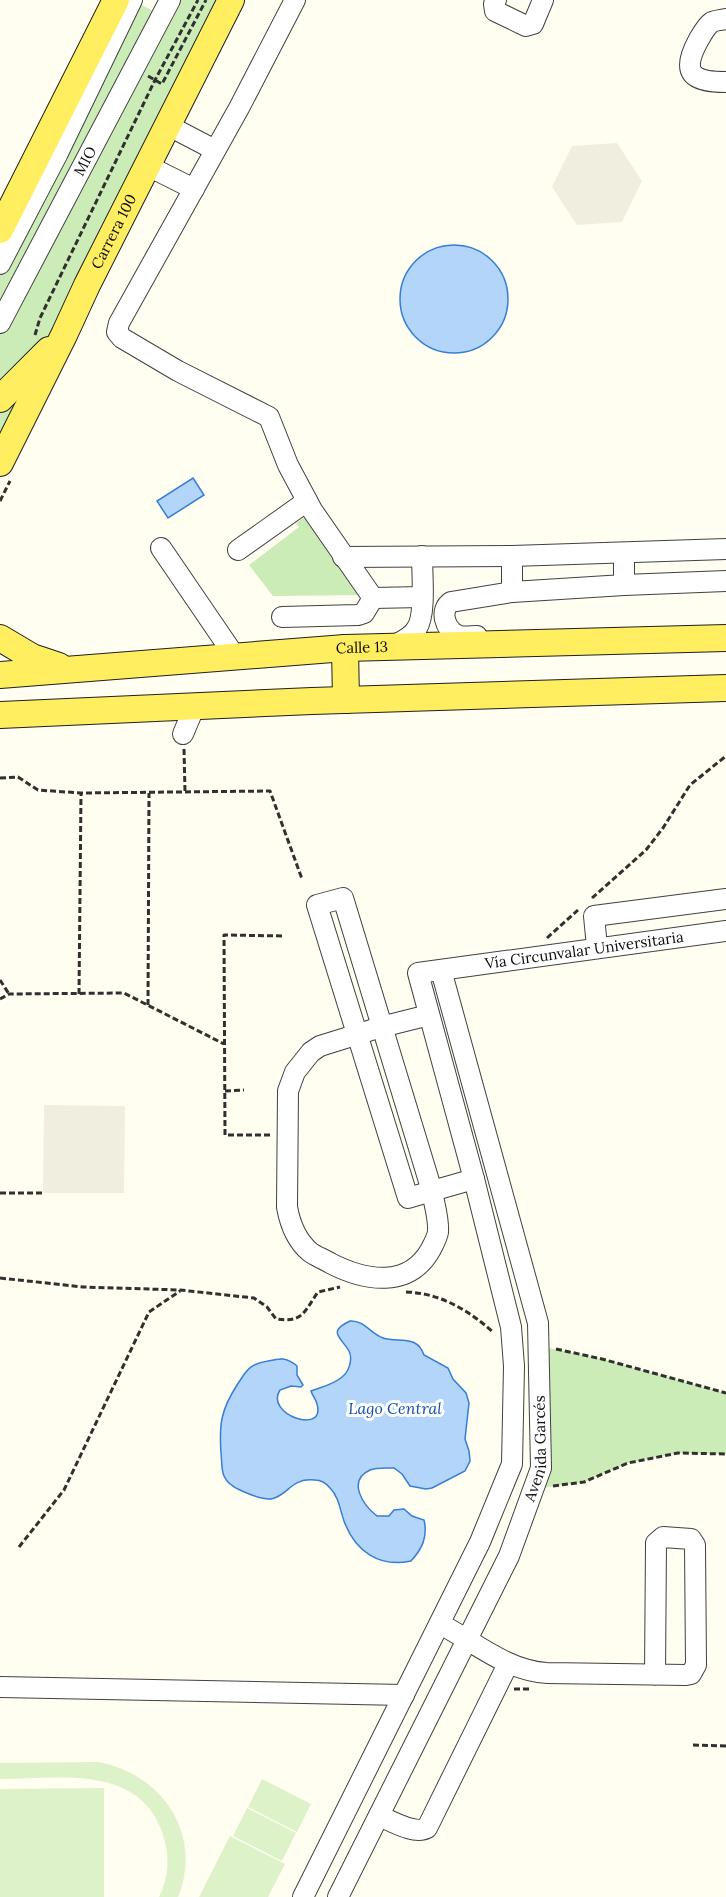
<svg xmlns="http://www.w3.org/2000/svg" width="726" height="1897" viewBox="0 0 726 1897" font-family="Lora,serif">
	<rect width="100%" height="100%" fill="#fffef0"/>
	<!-- green -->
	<path fill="#cbecb7" d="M132,0L155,12L170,0H231L0,463V264Z
		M309,514L362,595L273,596L249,565L299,527L296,523Z
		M539,1346L602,1359L726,1393V1454L678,1453L628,1463L584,1482L535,1489Z"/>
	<!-- pitch -->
	<path fill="#def2c9" d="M98,1762C161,1773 204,1834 178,1897H159C169,1878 170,1855 163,1835C140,1763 59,1779 0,1779V1763Z
		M262,1779L311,1804L297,1832L248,1807Z
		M104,1788V1897H0V1789Z
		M247,1808L296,1833L282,1861L233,1836Z
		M230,1836L285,1864L268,1897H199Z"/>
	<!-- plaza -->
	<path fill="#f0eede" d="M617,143L642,181L622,222L577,225L552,187L572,146Z
		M44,1105L125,1106L124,1193H43Z"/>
	<!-- water -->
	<path fill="#b2d5f9" stroke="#357fd4" stroke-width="1.5" d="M400 299a54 54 0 1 1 108 0a54 54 0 1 1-108 0Z
		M193,478L204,495L168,518L157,501Z
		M350,1321C364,1320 371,1334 383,1338C398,1343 417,1334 424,1355L448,1368L453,1379L466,1393L469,1403L465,1439L469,1451L470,1461L465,1471L432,1488L426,1489L410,1486L402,1474L394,1468C386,1468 377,1467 370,1470C346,1481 364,1506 377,1516H389L394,1510L404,1509L412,1516L424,1520C428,1537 422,1549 411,1561C379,1568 355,1551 344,1521C340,1510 339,1497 330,1488C326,1483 321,1480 315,1480C291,1477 288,1496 271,1499C261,1500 249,1494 240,1490C233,1487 227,1483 224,1476C221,1469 222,1460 221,1453C219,1424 221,1410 237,1385C247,1370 249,1364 268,1361C281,1358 286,1357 297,1366V1375L303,1385L301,1387L291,1386L280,1390C264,1414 326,1436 317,1404C316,1399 312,1395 311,1391C321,1387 333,1385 342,1377C349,1372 353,1359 349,1351C342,1338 326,1332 350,1321Z"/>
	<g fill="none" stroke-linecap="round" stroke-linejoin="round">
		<!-- minor casing -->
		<g stroke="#414141" stroke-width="22">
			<g id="minor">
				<path d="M295,0L239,108L119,323L117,332L122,338L178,371L269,417L288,465L312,510L373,598"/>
				<path d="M496,0L494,4L495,11L526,26L533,24L543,0"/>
				<path d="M726,19C722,20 716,20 712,22C706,26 702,34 698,41C680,74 693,82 726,82"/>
				<path d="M169,126L215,150"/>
				<path d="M148,166L194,189"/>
				<path d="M0,264L58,153L132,0"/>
				<path id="s1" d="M0,323L170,0"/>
				<path d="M161,548L234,655"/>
				<path d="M238,550L307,501"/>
				<path d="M512,556V592"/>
				<path d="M343,557L512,556L726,549"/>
				<path d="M624,585L726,581"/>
				<path d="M373,598L422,597"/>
				<path d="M282,617L358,615L364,613L373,598"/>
				<path d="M477,636C471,636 463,638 457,635C445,629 439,610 451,602L512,592L624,585V553"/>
				<path d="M391,647C400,642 412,638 417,628C426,614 422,574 422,556"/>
				<path d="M183,734L194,708"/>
				<path d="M343,898L432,1191L408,1198L317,905Z"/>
				<path d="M597,947L594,916L726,899"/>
				<path d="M429,1015L381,1027L320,1046L311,1052L295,1072L288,1091L287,1207C290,1224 296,1240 310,1252C315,1256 324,1259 330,1263C365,1281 409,1289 431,1249C434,1243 437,1238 438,1232C439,1218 434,1204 432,1191L474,1179"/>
				<path d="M440,1624C475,1642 507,1671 547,1673L686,1675L691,1674L696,1665L695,1545L691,1539L663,1537L656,1543L655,1675"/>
				<path d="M0,1687L404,1695"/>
				<path d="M379,1816C392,1821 414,1835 427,1828L508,1664"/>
				<path id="s2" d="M303,1897L480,1542L512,1464L514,1366L511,1327L474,1179L418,973L726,931"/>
				<path id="s3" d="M338,1897L509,1556L541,1468L538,1323L441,970"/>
			</g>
		</g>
		<!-- major casing -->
		<g stroke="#1f1f1f" stroke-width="28">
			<g id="major">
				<path d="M0,230L116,0"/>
				<path d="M0,399L49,350"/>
				<path id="s4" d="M0,463L64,335L87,285L231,0"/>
				<path d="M0,638L32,657L59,666"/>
				<path d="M345,648L346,700"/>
				<path id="s5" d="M0,675L345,648L726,638"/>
				<path d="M0,715L312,701L726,688"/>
			</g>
		</g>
		<!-- path -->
		<path stroke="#303030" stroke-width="3" stroke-dasharray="6 3" stroke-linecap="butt" d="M148,76L162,84L206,0
			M35,335L40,318L155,80L198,0
			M0,501L10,481
			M184,749L185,792
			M0,778L18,777L38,790L81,793L270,791L302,879
			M592,898L646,850L663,828L690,785L726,756
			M547,938L578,910
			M0,980L9,994
			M79,994L81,793
			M0,999L9,994L124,993L224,1044
			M148,1005L149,793
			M225,1091L244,1090
			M270,1135H225L224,935L284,936
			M0,1193H43
			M0,1278L83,1287L180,1290L254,1298L267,1307L276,1319C303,1323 304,1312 318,1292L340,1287
			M406,1292C440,1293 468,1310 493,1332
			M556,1349L602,1359L726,1393
			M553,1486L584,1482L628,1463L678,1453L726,1454
			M19,1547L64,1490L149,1312L180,1291
			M514,1689H529
			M693,1745L726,1746"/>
		<!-- minor -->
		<use href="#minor" stroke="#fff" stroke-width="20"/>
		<!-- major -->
		<use href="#major" stroke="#ffee60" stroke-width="26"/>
	</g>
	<g text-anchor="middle" stroke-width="6" stroke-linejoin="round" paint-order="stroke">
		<!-- street labels -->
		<g font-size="15" fill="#0e0e0e" stroke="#fff">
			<text dy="5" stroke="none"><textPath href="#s1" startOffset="183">MIO</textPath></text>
			<text dy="5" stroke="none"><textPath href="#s4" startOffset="258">Carrera 100</textPath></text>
			<text dy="5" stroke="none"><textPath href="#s5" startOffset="363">Calle 13</textPath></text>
			<text dy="5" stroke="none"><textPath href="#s2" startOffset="1152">Vía Circunvalar Universitaria</textPath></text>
			<text dy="5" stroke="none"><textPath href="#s3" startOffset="494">Avenida Garcés</textPath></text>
		</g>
		<!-- water labels -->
		<g font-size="16" font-style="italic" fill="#1151a7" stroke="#fff">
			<text x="395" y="1414">Lago Central</text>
		</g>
	</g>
</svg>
